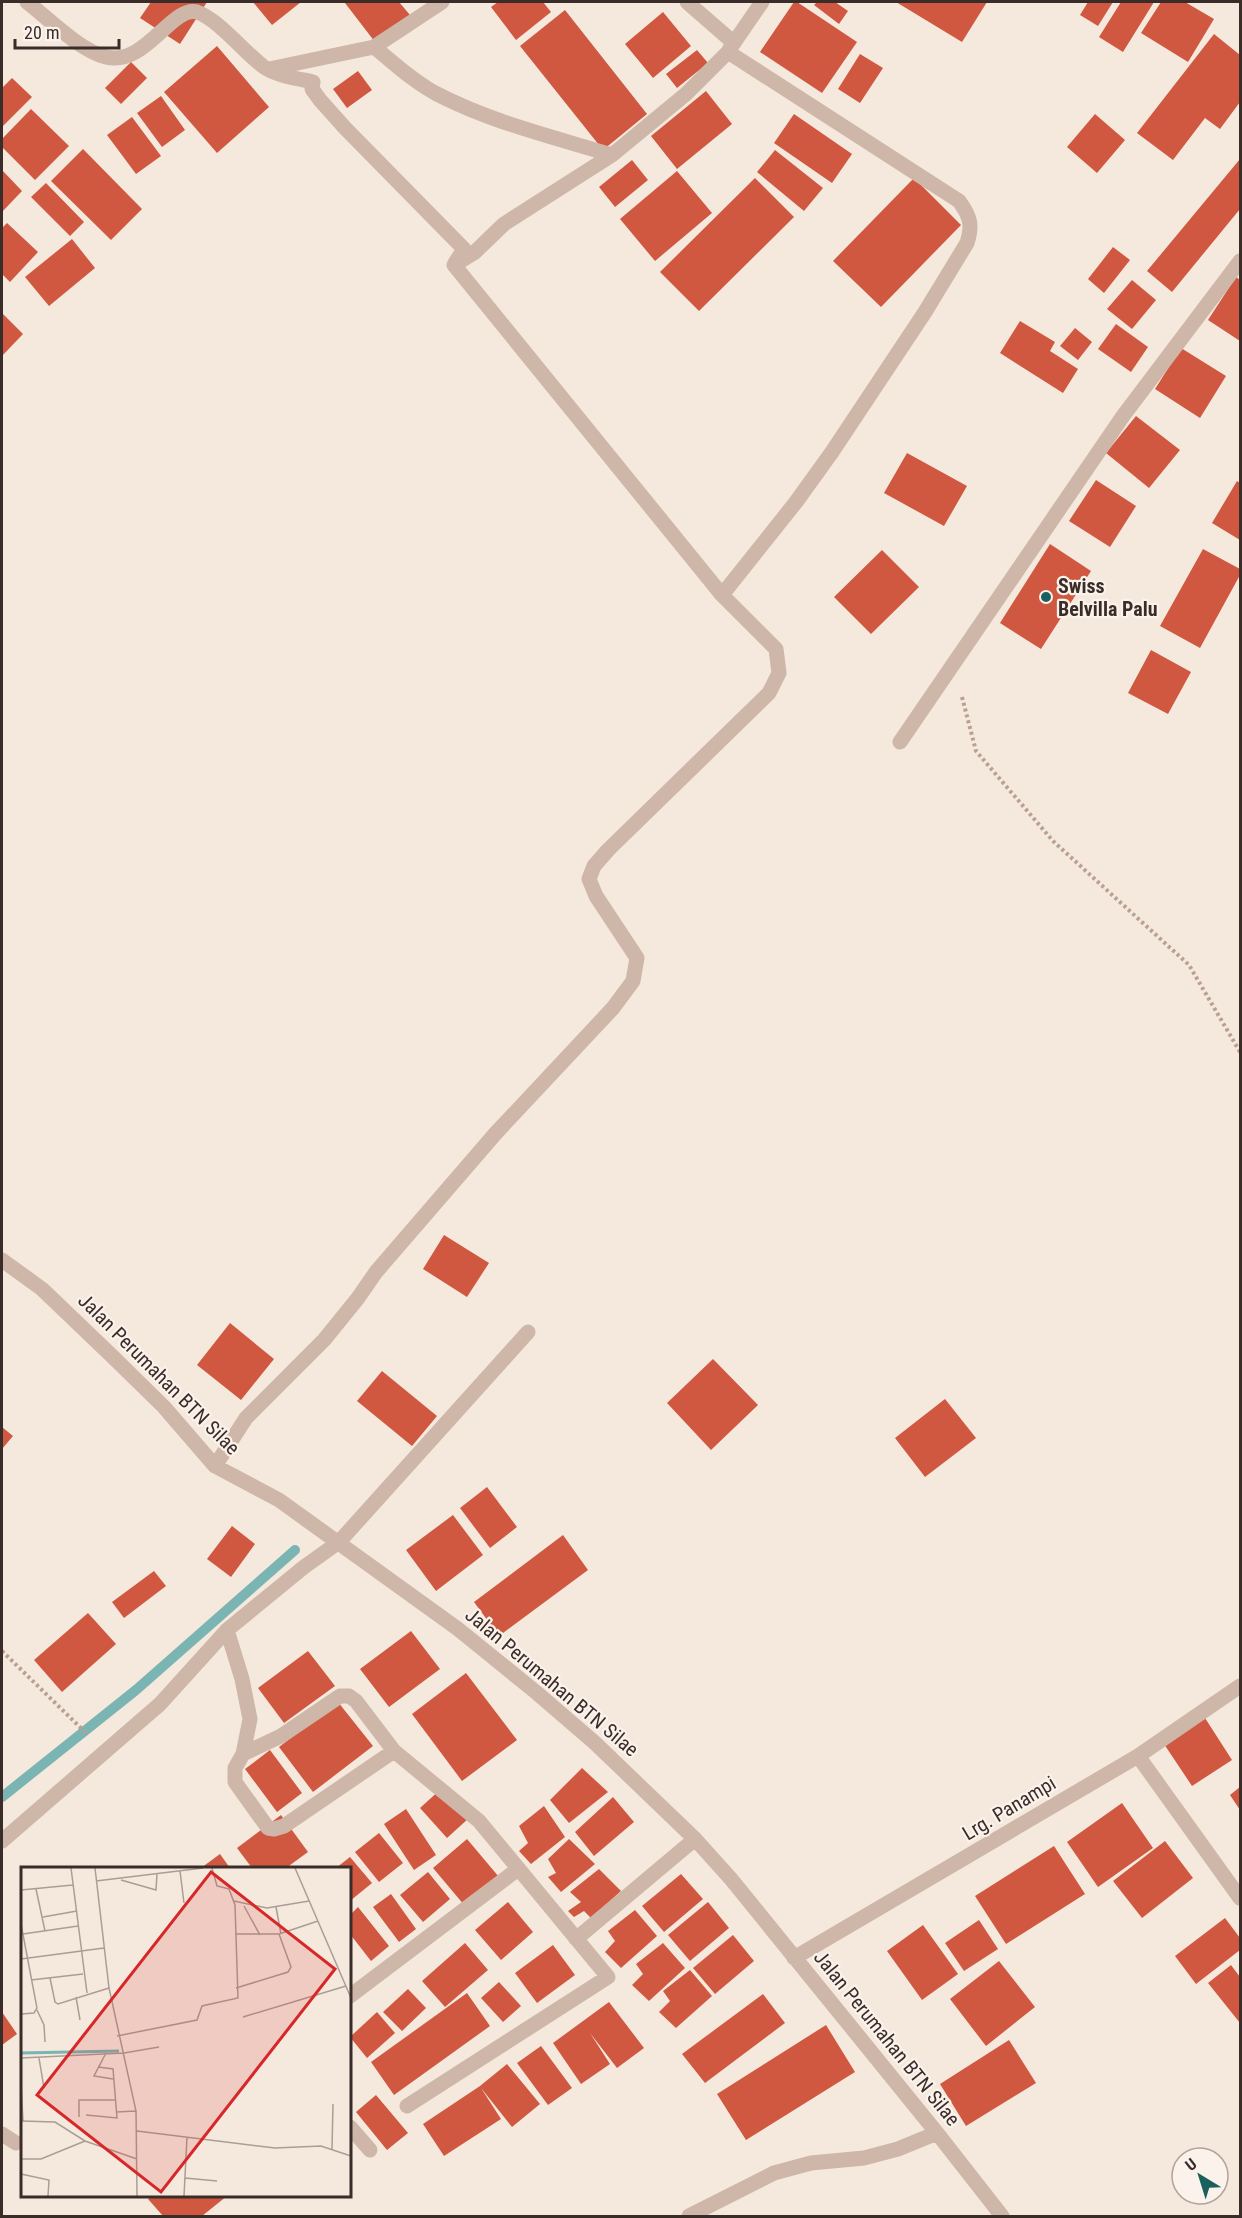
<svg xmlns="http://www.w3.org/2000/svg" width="1242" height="2218" viewBox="0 0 1242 2218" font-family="'Roboto Condensed',sans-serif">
	<rect width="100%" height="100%" fill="#f5e8dd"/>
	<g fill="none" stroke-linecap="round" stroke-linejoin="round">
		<!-- stream -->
		<path stroke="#7ab4b3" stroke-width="10" d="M2,1797L136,1690L295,1550"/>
	</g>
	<!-- building -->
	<path fill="#d05840" d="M151,2H207L180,44L140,18Z
		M253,2H301L272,25Z
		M347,2H399L410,15L375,42L345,3Z
		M498,2H543L551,12L516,40L491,7Z
		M794,2H797L857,42L822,93L760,52Z
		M817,2H835L848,11L839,24L814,5Z
		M896,2H987L962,42Z
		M1088,2H1113L1098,26L1080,15Z
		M1121,2H1154L1123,52L1099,37Z
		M1161,2H1185L1214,19L1188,62L1141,33Z
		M565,10L647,114L603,150L520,46Z
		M663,12L691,46L653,78L625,44Z
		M1214,34L1240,55V102L1220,129L1205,118L1173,160L1137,133Z
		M217,46L269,107L217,153L164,92Z
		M697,50L708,63L677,88L666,74Z
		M860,54L883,68L860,103L838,89Z
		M131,62L147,78L121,104L105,88Z
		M358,71L372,90L347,108L333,89Z
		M12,78L32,97L2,127V88Z
		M706,91L732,124L677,169L651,136Z
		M161,96L185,130L162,147L137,113Z
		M31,109L69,146L35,180L2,147V139Z
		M794,114L852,154L832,183L774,143Z
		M1095,114L1125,140L1097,173L1067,147Z
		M132,117L161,156L136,174L107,135Z
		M83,149L142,209L111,240L51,181Z
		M775,150L823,188L804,211L757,172Z
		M1240,159V209L1172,292L1147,271Z
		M632,160L648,180L615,207L599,187Z
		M2,170L22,191L2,212Z
		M677,171L712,213L655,261L620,219Z
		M755,178L794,217L699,311L660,272Z
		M914,178L961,225L881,307L833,261Z
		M46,183L84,222L70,236L31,197Z
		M7,223L38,252L10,282L2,274V228Z
		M72,239L95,268L49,306L25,277Z
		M1113,247L1130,260L1104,293L1088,279Z
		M1236,277L1240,280V341L1208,320Z
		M1132,280L1156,300L1132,329L1107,309Z
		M2,313L23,334L2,356Z
		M1020,321L1055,342L1050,351L1078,369L1063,393L1000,353Z
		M1116,324L1148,347L1131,372L1098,349Z
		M1075,328L1092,342L1078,360L1060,346Z
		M1181,348L1226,376L1200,418L1155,389Z
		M1136,416L1180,450L1149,488L1106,453Z
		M907,453L967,486L944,526L884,493Z
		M1096,480L1136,506L1110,547L1069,521Z
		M1237,481L1240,483V540L1212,523Z
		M1050,544L1091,571L1041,649L1000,623Z
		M1203,549L1240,569V575L1200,648L1160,626Z
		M882,550L919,587L871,634L834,597Z
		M1151,650L1191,672L1168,714L1128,693Z
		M444,1235L489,1263L467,1297L423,1269Z
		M230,1323L274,1359L241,1400L197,1365Z
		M713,1359L758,1405L711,1450L667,1403Z
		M382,1371L437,1416L412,1446L357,1401Z
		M945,1399L976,1438L925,1477L895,1438Z
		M2,1427L13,1436L2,1449Z
		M487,1487L517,1527L490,1548L460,1508Z
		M453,1515L483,1555L436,1591L406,1550Z
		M232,1526L255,1544L231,1577L207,1559Z
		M563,1535L588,1570L499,1636L474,1602Z
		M154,1571L166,1586L124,1618L112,1602Z
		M88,1613L116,1644L62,1692L34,1660Z
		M411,1631L440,1669L389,1707L360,1669Z
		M308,1651L335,1686L284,1723L258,1688Z
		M466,1673L517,1740L462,1781L412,1714Z
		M338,1702L373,1746L313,1792L279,1747Z
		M1205,1718L1232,1760L1192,1786L1164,1744Z
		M270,1750L302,1793L277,1812L245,1769Z
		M582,1768L608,1792L569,1823L550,1800Z
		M1240,1787V1810L1230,1795Z
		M442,1788L469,1818L447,1838L420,1808Z
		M613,1797L634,1822L594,1856L575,1832Z
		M1122,1803L1153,1848L1098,1887L1067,1842Z
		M544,1806L565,1837L531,1864L519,1851L528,1843L519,1826Z
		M406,1809L436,1855L414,1870L384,1824Z
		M281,1815L308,1852L286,1868H252L237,1848Z
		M379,1833L403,1863L379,1882L355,1852Z
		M467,1839L499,1877L465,1906L433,1868Z
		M569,1839L595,1864L561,1892L548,1877L556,1873L548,1859Z
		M1165,1841L1193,1878L1142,1918L1113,1881Z
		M1054,1846L1085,1894L1006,1944L975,1896Z
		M220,1854L230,1868H201Z
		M350,1857L372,1883L350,1901V1868H336Z
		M599,1869L621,1891L591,1918L584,1911L574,1917L568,1911L581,1902L570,1892Z
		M428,1872L450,1899L423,1922L400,1895Z
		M681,1874L703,1899L664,1932L642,1906Z
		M391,1894L416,1929L399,1942L373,1907Z
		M508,1902L533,1932L501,1960L475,1930Z
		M708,1902L729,1928L690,1961L668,1935Z
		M358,1907L389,1946L371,1961L350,1934V1915Z
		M635,1910L657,1936L621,1968L605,1952L615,1941L608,1931Z
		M1225,1918L1240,1938V1950L1196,1984L1175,1956Z
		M979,1920L998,1949L964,1971L945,1943Z
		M923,1925L958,1974L922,2000L887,1951Z
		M733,1935L754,1961L715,1994L693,1968Z
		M465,1943L488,1970L445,2007L422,1981Z
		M663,1943L685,1968L649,2001L632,1985L643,1974L636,1964Z
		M553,1945L575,1975L537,2003L515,1973Z
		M999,1961L1035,2007L986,2046L950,1999Z
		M1231,1965L1240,1977V2023L1208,1983Z
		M690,1970L712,1996L676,2028L659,2012L670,2001L663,1991Z
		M499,1982L521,2006L503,2022L481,1998Z
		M408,1989L426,2008L402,2031L383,2012Z
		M467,1993L490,2026L394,2095L371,2062Z
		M763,1994L785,2023L705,2083L682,2054Z
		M609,2002L644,2048L617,2068L590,2033L610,2064L581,2084L553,2043Z
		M2,2012L17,2034L2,2045Z
		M377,2012L395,2033L367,2058L350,2037Z
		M826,2025L855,2072L746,2140L717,2094Z
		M1009,2040L1036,2083L966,2126L940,2084Z
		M541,2046L572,2088L548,2105L517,2063Z
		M507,2064L540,2104L512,2127L481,2088L501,2119L444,2156L423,2124L480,2086Z
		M376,2095L408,2133L387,2150L356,2112Z
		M153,2196H227L202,2216H163L148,2199Z"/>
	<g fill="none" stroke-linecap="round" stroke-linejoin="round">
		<!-- path -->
		<path stroke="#baa092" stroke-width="4" stroke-dasharray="3 3" stroke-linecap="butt" d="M962,697L976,751L1053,841L1189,965L1240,1052
			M2,1651L87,1734"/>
		<!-- street -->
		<path stroke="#ceb7a8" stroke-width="15" d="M27,2C49,19 79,50 106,57C145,67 172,5 197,12C218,19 246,54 264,67C274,75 300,79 313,82L312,89L320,100L345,128L464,249L455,263
			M687,2L734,43
			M374,47C394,63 414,82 437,94C491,122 553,137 612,155
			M729,50L762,2
			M269,69L374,47L442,2
			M454,265L475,252L504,224L612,155L686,94L728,52L959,201C970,216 973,225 967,243L925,312L832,452L796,502L722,595
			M900,742L1123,416L1240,261
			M2,1260L42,1289L113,1357L164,1407L215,1466L279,1500L458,1629L537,1693L595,1743L695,1839L731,1879L937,2133L1002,2216
			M215,1466L246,1418L324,1340L358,1298L376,1272L495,1134L613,1008L633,981L637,958L596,896L589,879L594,866L608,850L769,693L779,673L776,649L722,595L454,265
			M227,1630L242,1679L250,1719L243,1754L235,1768V1782L268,1828L274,1829L284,1826L394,1751
			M243,1754L281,1736L340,1696H349L356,1701L394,1751L479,1821L608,1977L407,2106
			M1138,1756L1240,1898
			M2,1841L160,1704L227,1630L304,1567L339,1542L528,1332
			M576,1939L695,1839
			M794,1958L1138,1756L1240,1686
			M350,1996L518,1869
			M350,2127L370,2150
			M2,2134L16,2143
			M689,2216L774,2173L811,2163L864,2158L898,2149L937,2133"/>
	</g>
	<!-- markers -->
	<circle fill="#1a605f" stroke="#fbf2eb" stroke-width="2" cx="1046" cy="597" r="6"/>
	<g text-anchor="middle" stroke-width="4.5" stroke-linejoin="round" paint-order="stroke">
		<!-- poi labels -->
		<g font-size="20" font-weight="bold" fill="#3a2d29" stroke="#fbf2eb" text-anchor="start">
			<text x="1058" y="593">Swiss<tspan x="1058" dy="23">Belvilla Palu</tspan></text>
		</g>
		<!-- street labels -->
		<g font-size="20" fill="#3a2d29" stroke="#fbf2eb">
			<text transform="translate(159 1374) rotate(45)" y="7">Jalan Perumahan BTN Silae</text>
			<text transform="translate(552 1682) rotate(40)" y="7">Jalan Perumahan BTN Silae</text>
			<text transform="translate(1009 1808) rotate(-31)" y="7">Lrg. Panampi</text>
			<text transform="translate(887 2038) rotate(51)" y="7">Jalan Perumahan BTN Silae</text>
		</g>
	</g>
	<!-- overview -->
	<g transform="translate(21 1867)">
		<rect width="330" height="330" fill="#f5e8dd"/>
		<path fill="none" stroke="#7ab4b3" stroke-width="3" d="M0,186L98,184"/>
		<path fill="none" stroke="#aa9d95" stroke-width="1.5" d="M50,1L66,126M74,1L88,121L115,244L116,329M274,1L330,131M159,4L163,36M100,13L135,23L136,7M75,14L182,1M15,22L24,64M0,23L52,18M213,34L246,41L288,34M223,39L239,68M255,40L260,67M22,50L56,44M0,57L16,141L13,146L0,147M2,67L57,59M214,67H258L270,100L267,105L215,121M258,67L297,54M0,92L83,81M29,111L34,135L37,137L88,121M10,113L62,107M55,130L59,153M16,143L23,158L24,175M222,150L325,119M96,169L176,153L181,139L217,131L214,38L208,22L196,19L191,1M85,186L73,209L92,212M0,191L103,186L138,180M18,191L23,221M0,217L2,254M95,245L115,244M65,248L96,251L92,202L77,200M58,250V233H95M0,254L34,255L64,274L116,292M116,264L254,281L300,279L330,289M311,282L312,237M0,292H20L64,274M0,307L28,313L27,329M164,311L196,314M163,329L166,270"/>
		<path fill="#d62828" fill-opacity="0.15" stroke="#d62828" stroke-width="3" d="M190,5L314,102L140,325L16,228Z"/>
		<rect width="330" height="330" fill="none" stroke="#3a2d29" stroke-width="3"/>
	</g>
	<!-- border -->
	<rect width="1242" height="2218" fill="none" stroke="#3a2d29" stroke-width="6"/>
	<!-- north arrow -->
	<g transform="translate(1200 2176) rotate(322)"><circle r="28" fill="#fbf2eb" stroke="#aea39d" stroke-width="1.5"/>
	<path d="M0-4.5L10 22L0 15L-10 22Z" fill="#1a605f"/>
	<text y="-9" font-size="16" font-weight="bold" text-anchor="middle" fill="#3a2d29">U</text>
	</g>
	<!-- scale -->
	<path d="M15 39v9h104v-9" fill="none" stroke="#3a2d29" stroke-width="3"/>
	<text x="24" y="39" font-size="18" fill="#3a2d29" stroke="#fbf2eb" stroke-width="4.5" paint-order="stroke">20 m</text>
</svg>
